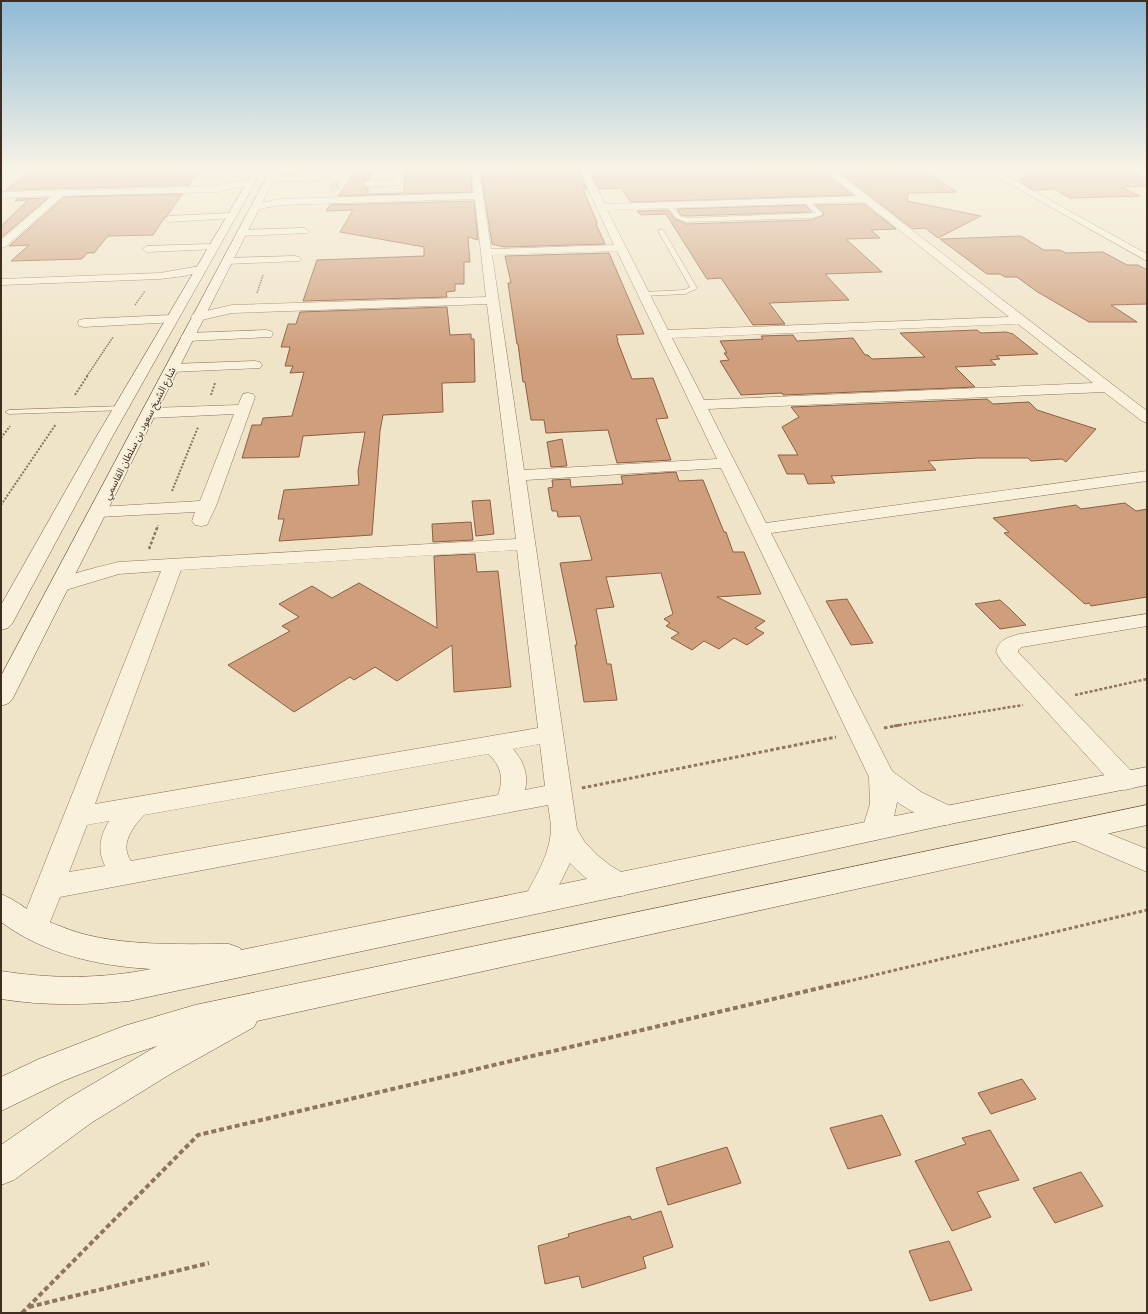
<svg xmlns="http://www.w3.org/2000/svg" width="1148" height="1314" viewBox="0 0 1148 1314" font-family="Literata,'Noto Sans Arabic',serif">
	<rect width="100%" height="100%" fill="#f0e4c8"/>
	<!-- building -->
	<path fill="#cf9f7d" stroke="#8d5f41" d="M35,167H173L169,171L200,170L189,185L6,190Z
		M406,167H470L472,192L338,196L355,173H370L369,179L366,180L362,184L368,188V194L404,193Z
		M480,167H577L587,189H583L596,220L597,224H596L605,244L504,247L492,244Z
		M1040,167L1056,168L1058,167H1119L1147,179V186L1121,187L1140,196L1070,198L1054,189L1034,190L1019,181Z
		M807,168L824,172L853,195L631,202L621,188L599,189L591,174L733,172L774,169L775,170H803Z
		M888,168L896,170L905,168L926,172L957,192L908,193L907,201L981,216L938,238L925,228L913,229L842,174H865Z
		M182,194L167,216L163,218V220L153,235L108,236L94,253H87L82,259L11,261L29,245L9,246L64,197Z
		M48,198L1,238V226L28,200L15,201L17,199Z
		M474,201L478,240L468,237L470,262H464V284H455V291L446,292L447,297L303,301L317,260L424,256V247L340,232L353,210L326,211L330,205Z
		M864,204L896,229L871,230L880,238L846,239L882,272L825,274L849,300L769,303L785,324L753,325L721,278L707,279L666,214L641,215L637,211L668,210L675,219L686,224L812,220L824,215L823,212L815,205Z
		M805,205L812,212L687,216L681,215L677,209Z
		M1021,236L1044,250H1060L1066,253L1103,252L1127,265H1138L1147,270V304L1111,305L1137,322H1089L1036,291L1017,277H1005L1000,274H987L940,239Z
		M609,253L644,334L616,335L618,340H617L632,379L653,378L668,418L656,419L671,460L617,463L608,430L546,433L544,420H531L525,382H523L518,344H517L508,283H511L505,256Z
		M447,307L450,335L471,334V339H474L475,382L442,383L443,412L383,415L380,431L372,535L279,541L284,519H278L284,490L359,485L358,471L365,432L303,436L299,457L242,458L252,425H261L263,418L292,416L304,372L290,373L293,366H285L290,347H281L288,324H296L300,312Z
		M977,330L981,333L1006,332L1013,334L1038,354L996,356L1000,359L990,360L996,365L955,367L975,387L783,395L782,393L741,395L720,361L729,360L724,353H727L720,341L763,339L761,336L793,335L797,341L853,338L865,355H868L872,359L925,357L900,333Z
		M987,399L993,404L1029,402L1037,410L1096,429L1066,462L1062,459L1031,461L1028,458H978L928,461L936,470L831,476L835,483L808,484L804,474H787L778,455H798L782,427L799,417L791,407Z
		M562,439L567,466L551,467L547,442Z
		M676,472L679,481L703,480L724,532H726L733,552H744L761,594L717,597L765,621L755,628L764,633L747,645L734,638L719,649L704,641L692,650L671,638L679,633L666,626L670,623L664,619L673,614L661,573L606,577L614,607L596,609L607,664H611L617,700L584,702L575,645H577L560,563L592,560L580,516L558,517L557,511H552L548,488L553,487L552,480L570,479L571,487L623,484L621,476Z
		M490,500L494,534L476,536L472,501Z
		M1125,503L1136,511L1147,509V597L1091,606L1089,603L1085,604L1004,533L1009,532L993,518L1076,505L1081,509Z
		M471,522L473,540L433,542L432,524Z
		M475,554L477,572L498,571L511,687L454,692L452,645L397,681L375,667L354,680L350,677L294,712L228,665L290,631L282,626L299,617L279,604L312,586L332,598L359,583L437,628L434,556Z
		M847,599L873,643L851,645L826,601Z
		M1000,600L1010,609L1026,625L1000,629L975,604Z
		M1022,1079L1036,1099L991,1114L978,1093Z
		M882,1115L901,1155L848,1169L830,1128Z
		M990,1130L1019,1180L977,1192L991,1217L952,1231L915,1161L966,1144L962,1138Z
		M727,1147L741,1183L668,1205L656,1168Z
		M1081,1172L1103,1206L1055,1223L1033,1188Z
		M661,1211L673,1247L643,1257L646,1268L582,1288L579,1276L545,1284L538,1246L569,1237L568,1234L630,1216L632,1220Z
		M949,1241L972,1290L930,1301L909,1251Z"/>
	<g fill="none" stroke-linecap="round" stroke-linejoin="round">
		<!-- street-tunnel -->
		<path stroke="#ccc0a6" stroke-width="10" stroke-dasharray="10 5" stroke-linecap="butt" d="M337,168H344
			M331,186L339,185"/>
		<!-- lane casing -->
		<g stroke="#8d765c" stroke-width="1">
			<path id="lane" d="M806,199L822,213V215L812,218L686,222L676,218L666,205L671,204L680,216L687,218L816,213L804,202V200Z
				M661,229L664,231L697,288L696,289L685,294L644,296L641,294L644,292L684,290L690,287L658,231Z
				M122,406H125L126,408L125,410L9,414L5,412L9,410Z"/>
		</g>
		<!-- street casing -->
		<g stroke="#8d765c" stroke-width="1">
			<path id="street" d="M347,167H385L386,168C379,174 357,171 348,169Z
				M471,167H479L491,249L614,245L578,167H586L587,168L737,167L733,170L589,173L605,204L857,196L821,167H830L1147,411V423L1142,421L1104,392L708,409L766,523L1147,471V481L771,533L892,771L921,792L954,808L958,815L954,822C952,823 948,825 945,825C934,825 906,808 897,802L894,817L884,837L875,840L866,837L862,830L870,804L869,777L721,468L526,480L577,829L584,841L597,855L611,866L630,877L634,885L630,893C627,894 624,896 621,896C606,897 579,873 570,863L547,909L537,913L527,909L523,901C534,878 550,856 551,829C551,821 549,813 548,805L60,897L44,937L34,940L24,937L19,928L161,571L119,574L59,592L52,590L49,586C56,576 104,566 118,562L516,539L487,304L232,313L197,321L193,320L191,317L193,314L232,305L486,297L475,199L279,205L255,210L250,207L252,205L279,199L474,193ZM864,202L1009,317L668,330L607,210ZM617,251L717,459L524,470L492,255ZM1018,324L1093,383L704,400L672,338ZM517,550L538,728L95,804L181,570ZM540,744L545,786L525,790C529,774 523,761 513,749ZM488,754C501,765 504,778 498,795L131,861C119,844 133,827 144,815ZM109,821C100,837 97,849 105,866L69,872L87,825Z
				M980,167H990L1147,254V261Z
				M1140,167H1147V171L1141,169Z
				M400,172L404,175L403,181L399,185L367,187L363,184L367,181L394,180L397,173Z
				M322,175L326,178L325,180L270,182L266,179L270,176Z
				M251,179L254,180L255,182L254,184L217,192L63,196L5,247L1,248V240L52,196L1,198V192L217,186Z
				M231,213L234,214L236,216L234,218L169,222L164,219L169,216Z
				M304,228L309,231L308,233L241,236L236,233L241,230Z
				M213,244L218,247L217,249L147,252L142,249L147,246Z
				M295,256L299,257L301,259L299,261L227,264L221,261L227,258Z
				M200,266L204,267L206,269L204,271L184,276L160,279L1,285V279L160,273Z
				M172,315L176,316L178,319L176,322L84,327L79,326L78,323L79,320L84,319Z
				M266,330L271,331L273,334L271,337L188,341L183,340L181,337L183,334L188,333Z
				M255,361L260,362L262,365L260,368L172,372L167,371L165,368L167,365L172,364Z
				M248,393L253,394L255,397L216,506L207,525L201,526L195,525L192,521L195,512L98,517L92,516L89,512L92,508L98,507L200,501L234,414L150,418L145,416L142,413L145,410L150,408L238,405L243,394Z
				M1147,614V626L1022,647L1018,650V652L1134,774L1138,781L1134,788L1125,790L1116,788L1002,662L996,652C999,639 1009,637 1020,634Z
				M1077,821L1147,849V872L1068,838L1064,831L1068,824Z"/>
		</g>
		<!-- secondary casing -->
		<g stroke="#6f573f" stroke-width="1">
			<path id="secondary" d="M256,167H264L111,439L12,624L8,628L1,630V605L95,439Z
				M272,167H280L13,698L9,703L1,706V676Z
				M1147,767V785L945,825L620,896L129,1001C86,1005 44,1006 1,999V971C51,979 102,979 151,969C98,966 44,954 1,922V894C14,899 23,907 35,914C42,919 51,923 60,926C108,947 177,944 229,944L240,948L241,950C543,889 844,824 1147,767Z
				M1147,805V825L257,1021L254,1027L172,1073L91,1123L14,1180L1,1185V1145L67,1099L157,1046L126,1056L63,1081L1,1111V1077L39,1059L124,1026L195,1005Z"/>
		</g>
		<!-- path-far5 -->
		<path stroke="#8d765c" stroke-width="1" stroke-dasharray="1.5 1" stroke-linecap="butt" d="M226,171L229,167"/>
		<!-- path-far4 -->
		<path stroke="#8d765c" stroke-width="1.5" stroke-dasharray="1.5 1" stroke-linecap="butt" d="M257,293L263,275
			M135,305L145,291
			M87,376L113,337"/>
		<!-- path-far3 -->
		<path stroke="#8d765c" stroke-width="2" stroke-dasharray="2 1.5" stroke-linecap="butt" d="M75,395L88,375
			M211,395L215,383
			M1,438L10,426
			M172,491L198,427
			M1,505L56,424
			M157,529L158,525"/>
		<!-- path-far2 -->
		<path stroke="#8d765c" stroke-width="2.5" stroke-dasharray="3 2" stroke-linecap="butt" d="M149,549L157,528
			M1075,695L1147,679
			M894,726L1023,705"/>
		<!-- path-far1 -->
		<path stroke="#8d765c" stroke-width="3" stroke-dasharray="3.5 2.5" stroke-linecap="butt" d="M884,728L900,725
			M582,788L836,737
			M841,983L1147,910"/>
		<!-- path -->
		<path stroke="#8d765c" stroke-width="4" stroke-dasharray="5 3" stroke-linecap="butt" d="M29,1307L209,1263
			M22,1313L198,1135L845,982"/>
		<!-- lane -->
		<use href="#lane" fill="#faf1dc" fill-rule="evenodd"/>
		<!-- street -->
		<use href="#street" fill="#faf1dc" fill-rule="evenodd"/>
		<!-- secondary -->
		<use href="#secondary" fill="#faf1dc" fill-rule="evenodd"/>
	</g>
	<!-- sky -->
	<linearGradient id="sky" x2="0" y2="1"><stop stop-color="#8fbad6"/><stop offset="0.48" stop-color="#f8f3e6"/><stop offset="1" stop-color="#f8f3e6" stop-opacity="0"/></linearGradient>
	<rect width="1148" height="351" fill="url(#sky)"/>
	<g text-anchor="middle" stroke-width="3" stroke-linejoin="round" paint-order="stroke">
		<!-- far-street labels -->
		<g font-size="10" fill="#3d2e20" stroke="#f7eed8">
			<text transform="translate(139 433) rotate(-63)" y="4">شارع الشيخ سعود بن سلطان القاسمي</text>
		</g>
	</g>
	<!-- border -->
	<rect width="1148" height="1314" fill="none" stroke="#3d2e20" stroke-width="4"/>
</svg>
